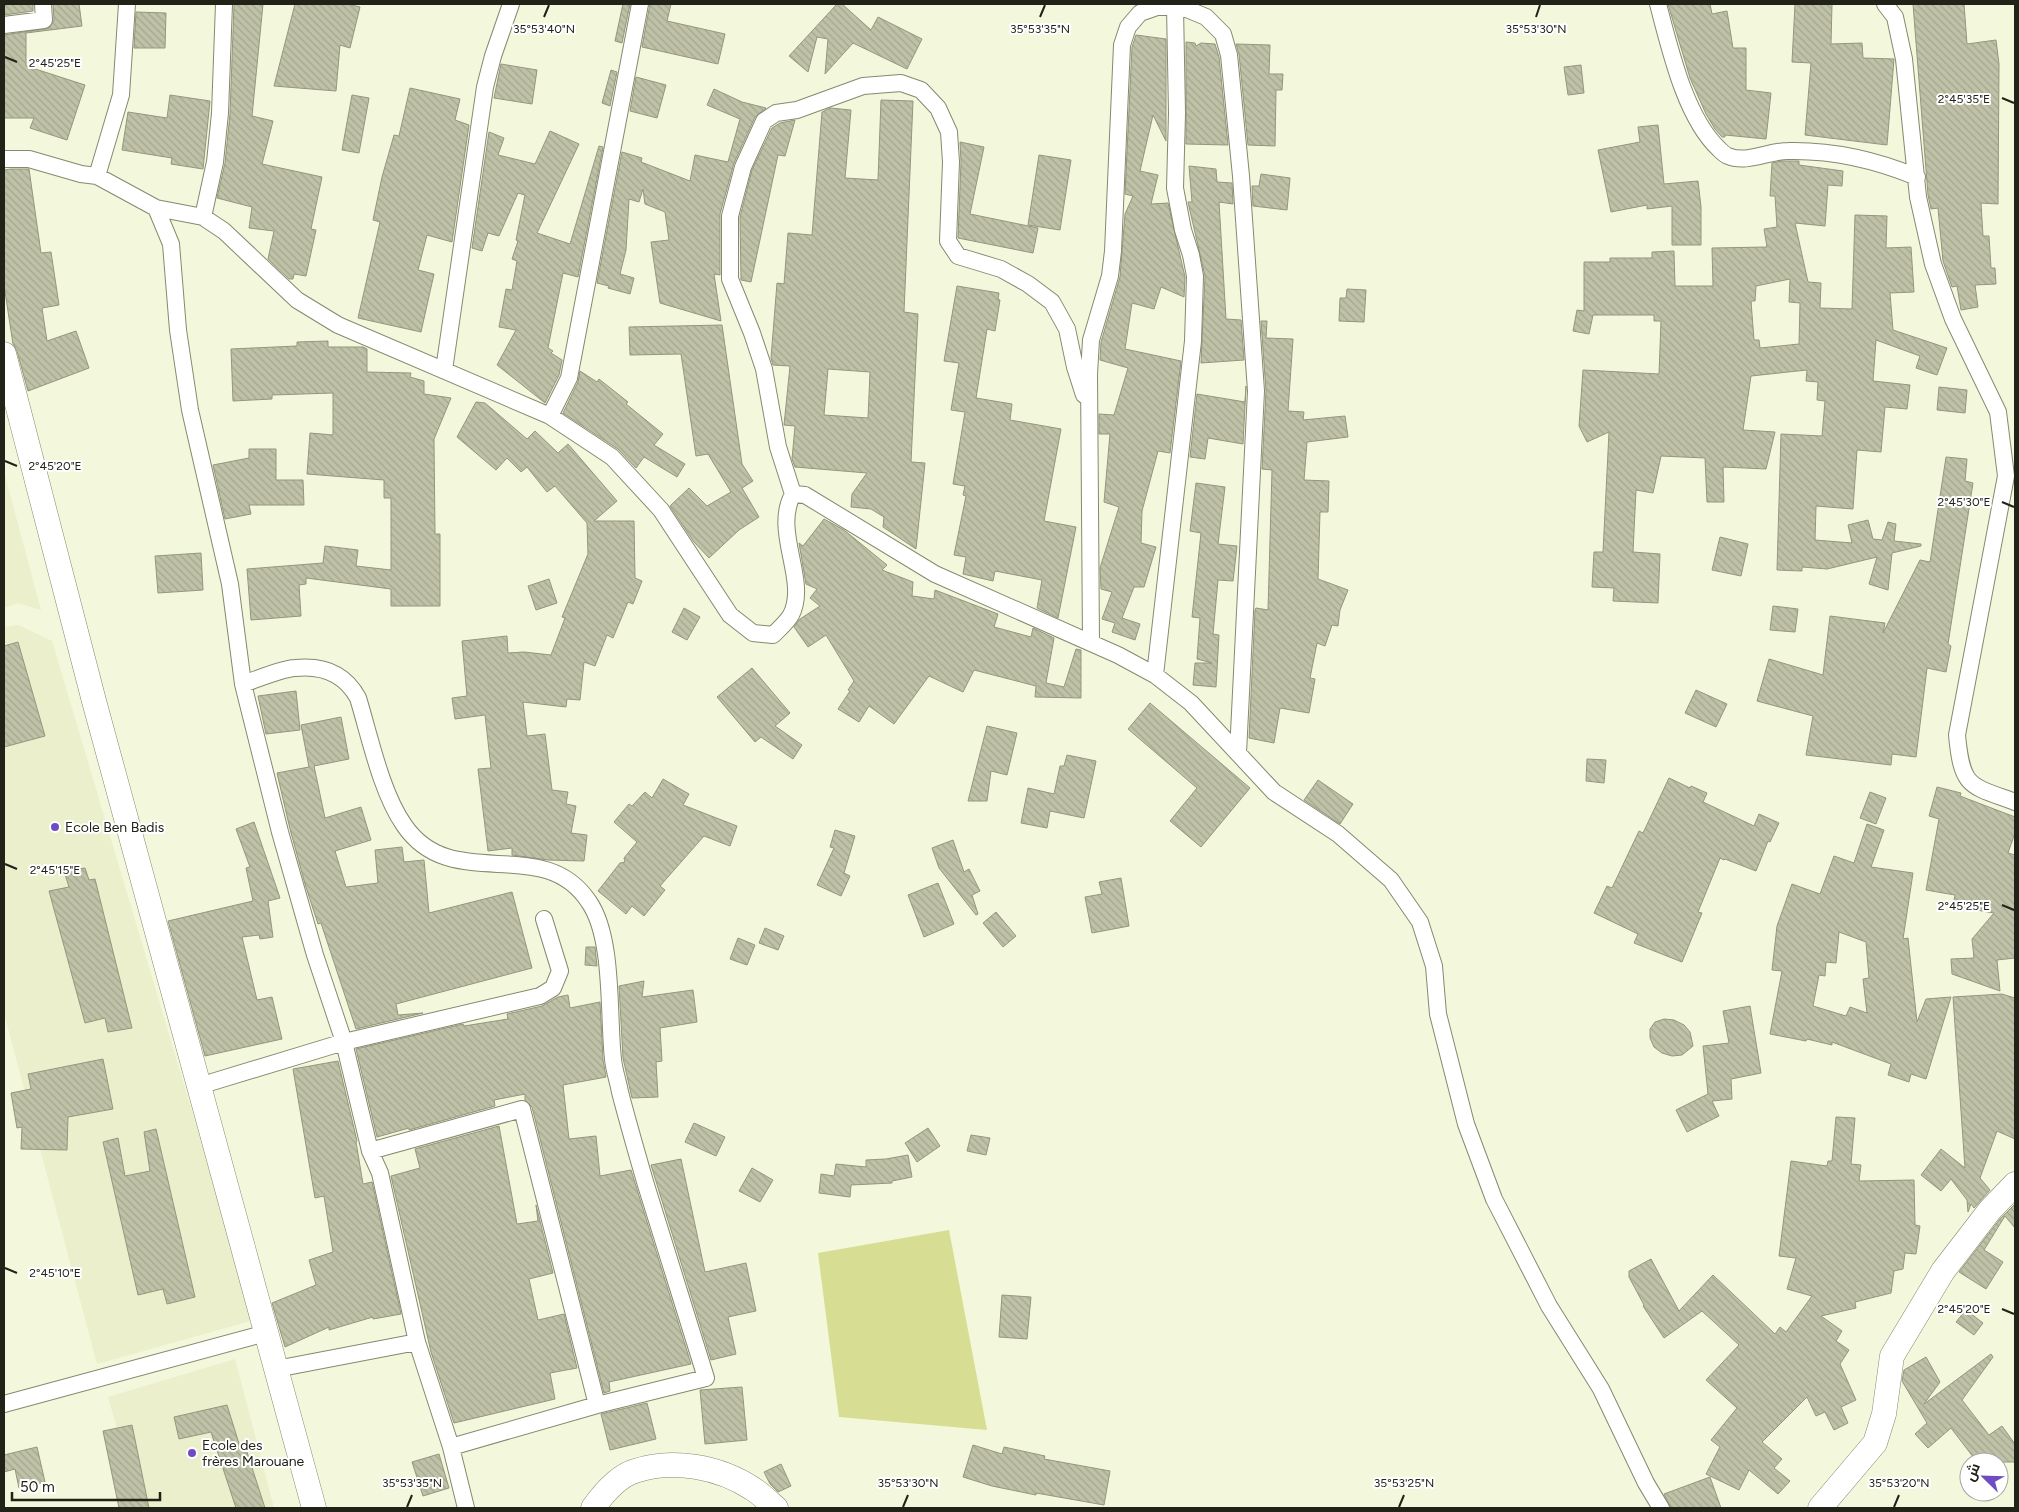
<svg xmlns="http://www.w3.org/2000/svg" width="2019" height="1512" viewBox="0 0 2019 1512" font-family="Figtree,Cairo,sans-serif">
	<defs>
		<pattern id="building-back-hatch" width="6" height="6" patternUnits="userSpaceOnUse" patternTransform="scale(1.25)"><rect width="6" height="6" fill="#bfc2a7"/><path d="M-1 5l2 2M0 0l6 6M5-1l2 2" fill="none" stroke="#a4a68f"/></pattern>
	</defs>
	<rect width="100%" height="100%" fill="#f3f7db"/>
	<!-- built -->
	<path fill="#ebefcb" d="M4,472L41,610L18,603L4,608Z
		M18,625L52,641L254,1320L97,1364L4,1013V627Z
		M235,1359L274,1508H140L108,1397Z"/>
	<!-- grass -->
	<path fill="#d7de93" d="M949,1230L987,1430L839,1417L818,1253Z"/>
	<!-- building -->
	<path fill="url(#building-back-hatch)" stroke="#94977e" fill-rule="evenodd" d="M4,4H33V11L4,15Z
		M53,4H79L82,26L26,33V66L85,85L67,140L30,128L34,118H4V35L49,28L54,20Z
		M234,4H263L252,116L273,121L262,164L322,177L311,229L316,230L306,276L294,274L293,279H289L268,259L274,231L249,228L252,207L217,198L225,163L230,114Z
		M295,4H348L360,7L350,48L340,45L336,91L274,86Z
		M623,4H630L622,43L615,41Z
		M650,4H671L667,21L725,34L718,64L642,47Z
		M837,4H842L871,30L878,17L922,39L907,69L853,43L825,74L828,39L817,37L808,72L789,56Z
		M1668,4H1710L1712,14L1727,11L1733,48H1746V90L1771,93L1766,139L1725,135V137H1722L1715,129L1706,114L1690,78Z
		M1795,4H1832L1831,44L1862,43L1863,58L1894,59L1887,145L1805,135L1811,63L1792,62Z
		M1913,4H1964L1967,44L1996,40L1999,64L1998,204L1981,203L1983,236H1989L1991,268H1995L1996,284L1975,285L1978,307L1961,310L1957,286L1952,287L1943,261L1938,208L1931,209L1928,195Z
		M136,12L166,13L165,48H134Z
		M1136,35L1166,39V141L1153,115L1140,171L1158,175L1151,204L1168,203L1185,277L1184,297L1161,287L1154,309L1132,303L1125,349L1181,361L1170,453L1158,451L1142,511L1141,543L1156,547L1144,587H1134L1122,618L1140,624L1135,640L1112,632L1115,623L1102,619L1112,592L1101,589L1100,568L1119,507L1104,502L1110,434H1099V414L1114,415L1128,368L1100,360L1101,342L1120,277L1125,214L1133,196L1125,194L1132,47Z
		M1186,42L1195,43L1196,46L1201,43L1215,44L1219,57L1228,145L1186,144Z
		M1236,44L1270,45L1269,74H1283L1282,90H1276L1275,146L1248,145L1239,54Z
		M501,64L537,70L532,104L494,98Z
		M1581,65L1584,93L1568,95L1564,67Z
		M611,70L617,72L610,106L602,103Z
		M636,77L666,85L657,118L630,111Z
		M410,88L460,99L455,120L469,125L452,242L427,235L418,270L434,274L421,332L358,318L380,222L373,220L382,177L394,135L399,136Z
		M714,89L742,102L766,108L755,117L734,163L720,214V275L714,274L721,321L660,303L651,242L669,240L665,212L645,204L643,189L639,202L629,199L626,250L620,274L634,278L630,294L608,288L609,286L597,283L622,152L642,158L641,162L690,181L695,155L728,162L740,119L707,105Z
		M170,95L210,101L203,169L171,164L172,158L122,150L128,112L167,118Z
		M352,95L369,98L359,153L342,150Z
		M881,100L913,101L904,312L918,314L911,462L925,463L916,549L883,527L884,517L871,509L851,507L852,494L867,473L795,467L792,459L795,426L784,425L790,366L773,365L771,358L777,283L784,284L788,233L812,235L822,112L830,108L851,110L845,178L878,180ZM828,369L870,372L868,418L824,415Z
		M795,120L785,156L778,155L751,282L741,280L740,217L752,170L772,128L780,123Z
		M1658,125L1664,184L1698,181L1701,207V245H1672V206L1647,209V205L1611,212L1598,150L1640,142L1638,127Z
		M550,131L579,144L537,233L570,244L599,146L603,147L578,277L563,273L548,348L553,351L551,353L562,360L559,375L545,403L497,365L516,330L499,327L506,289L512,290L517,261L512,259L518,241L516,240L525,195L518,193L499,236L488,233L482,251L472,248L489,132L504,138L498,155L535,164Z
		M960,142L984,147L970,214L1038,228L1033,253L958,238L961,162Z
		M1039,155L1071,160L1060,230L1028,225Z
		M1782,161H1799V165L1843,171L1842,186L1828,185L1825,226L1795,223L1808,282L1821,283L1820,308L1852,309L1855,215L1887,216L1886,248L1911,247L1914,292L1890,293L1893,330L1947,348L1937,375L1916,368L1920,356L1876,340L1873,381L1910,385L1907,409L1885,407L1881,452L1857,450L1853,509L1816,506L1815,540L1852,543L1848,525L1868,520L1873,539L1882,540L1888,522L1896,524L1894,541L1921,544V546L1892,553L1888,590L1869,584L1877,557L1827,569L1802,567V571L1777,570L1781,434L1822,436L1825,401L1817,400L1818,382L1806,381L1807,370L1751,376L1743,430L1775,432L1766,469L1723,467L1724,502H1707L1705,458L1661,456L1653,493L1636,490L1633,552L1660,554L1658,603L1613,601L1614,588L1592,587L1594,552H1603L1609,432L1587,442L1579,426L1583,370L1659,374L1661,321H1654V315H1593L1589,334L1573,331L1577,310L1584,311V262H1610V258H1652V252L1674,251L1675,286H1713L1712,248L1767,247L1764,229L1777,227L1775,196H1770L1772,163ZM1790,279L1789,302L1800,303L1799,344L1760,348L1759,340H1754L1751,301H1755L1756,286Z
		M1189,166L1216,169L1217,182L1232,183L1233,204L1219,202L1226,319L1241,320L1244,360L1201,363L1205,276L1188,202H1192Z
		M11,169H29L41,253L51,252L59,305L42,308L47,341L76,331L89,368L28,391L17,351L13,344L4,285V170Z
		M1261,174L1290,178L1287,210L1253,206L1252,186H1259Z
		M957,286L999,293L998,299L1000,300L995,331L987,329L976,398L1012,404L1010,420L1061,429L1044,521L1076,527L1058,618L1037,608L1042,580L995,571L993,581L963,574L966,557L954,555L966,496L963,495L965,486L953,484L965,412L951,410L959,363L944,361Z
		M1347,289L1366,290L1364,322L1339,321L1340,298H1346Z
		M1261,321H1267L1266,338L1293,339L1288,411L1304,412L1303,420L1345,416L1348,437L1307,442L1304,480L1329,481L1328,512H1320L1318,579L1348,590L1340,610L1338,626L1332,625L1325,646L1317,643L1310,678L1315,679L1309,713L1280,708L1274,743L1249,738L1255,610L1256,608L1268,610L1272,470L1262,469L1266,391Z
		M722,325L742,464L753,481L742,488L759,517L739,530L709,558L694,542L670,506L689,488L707,506L731,492L708,454L696,456L681,354L630,355L629,327Z
		M328,341V347H363L367,349V372L411,373L410,377L424,381V394L451,398L434,439L435,534H440V606H391V589L306,578V584L299,585L301,616L251,620L247,569L323,563L325,546L358,550L356,566L391,570V498H384V480L307,474L310,433L333,435V393L272,395V399L233,401L231,349L297,346V342Z
		M580,371L597,382L599,379L628,402L626,404L663,434L654,445L685,464L677,477L644,457L636,468L618,449L563,413L578,382Z
		M1246,386L1243,444L1208,438L1205,459L1190,457L1197,394L1245,402Z
		M1939,387L1967,390L1965,413L1937,410Z
		M476,402L485,403L527,439L535,431L558,453L568,444L617,501L594,521H634L635,578L642,581L633,604L628,602L613,638L607,635L595,666L584,662L580,700L567,699L566,707L523,702L527,736L545,734L552,790L568,792L566,804L576,806L571,833L587,835L584,861L548,860L512,855V848L488,851L478,769L491,768L485,715L455,719L452,698L467,696L462,641L507,636L508,653L524,652L551,655L565,618L562,617L588,554L587,523L555,486L547,492L527,467L521,472L507,458L496,470L457,437Z
		M249,449H276V480H303L304,505H249L251,514L225,519L213,465L249,458Z
		M1946,457L1967,459L1965,481L1973,483L1948,644L1951,646L1946,672L1927,668L1916,757L1892,754L1891,765L1806,755L1813,716L1757,701L1769,659L1823,675L1830,616L1885,623L1883,633L1920,560L1930,562Z
		M1196,483L1225,487L1218,544L1237,546L1233,581L1218,580L1213,634L1219,635L1216,687L1193,685L1195,663H1212L1197,659L1200,618L1192,617L1201,533L1190,531Z
		M824,519L844,530L887,565L882,570L913,582L912,596L934,599L935,590L998,614L994,627L1031,637L1033,628L1054,638L1046,683L1064,687L1076,649L1081,650V698L1035,697L1036,686L974,670L963,692L929,676L894,724L869,706L859,722L838,709L850,691L848,690L854,681L826,635L808,647L794,627L800,619L820,606L810,598L817,589L806,584L799,543L803,546Z
		M1720,537L1748,544L1741,576L1712,570Z
		M201,553L203,590L158,593L155,556Z
		M549,579L557,603L536,610L528,586Z
		M1773,606L1798,609L1795,632L1770,630Z
		M684,608L700,617L687,640L672,632Z
		M18,642L45,736L4,747V646Z
		M752,668L790,713L775,726L802,745L793,759L761,737L755,742L717,697Z
		M1696,690L1727,704L1716,727L1685,713Z
		M296,691L300,730L266,734L258,696Z
		M1150,703L1250,788L1201,847L1170,821L1197,788L1128,729Z
		M341,717L349,759L314,766L325,818L361,807L371,840L335,851L346,887L378,883L375,850L402,847L404,862L424,860L429,913L512,892L532,968L396,1004L398,1015L423,1013L356,1029L321,923L318,924L305,884L290,829L277,773L309,767L301,725Z
		M987,726L1017,733L1007,775L991,771L987,801H968Z
		M1067,755L1096,761L1084,818L1050,811L1047,828L1021,823L1028,788L1054,794L1060,766H1064Z
		M1587,759L1606,760L1604,783L1586,781Z
		M1669,778L1690,788L1691,786L1707,793L1703,802L1754,826L1759,814L1779,823L1770,842L1768,841L1756,871L1725,859L1724,860L1720,858L1698,912L1702,913L1682,962L1634,943L1638,934L1594,913L1607,886L1612,888L1639,831L1643,833Z
		M663,779L689,794L683,805L737,826L730,846L704,836L660,886L665,890L644,916L632,906L626,914L598,891L620,863L625,862L624,858L637,842L614,822L629,804L632,806L645,792L652,798Z
		M1318,780L1353,804L1340,824L1304,800Z
		M1937,787L1961,793L1960,796L2015,817V833L2008,853L2015,855V958L1997,960L2000,991L1952,974L1951,959L1974,958L1972,939L1994,913L1953,906L1955,895L1926,890L1939,819L1929,816Z
		M1870,792L1886,798L1876,824L1860,818Z
		M254,822L280,898L268,901L273,937L260,939L259,935L242,937L257,1000L272,997L282,1039L205,1056L168,921L253,901L246,868L250,867L236,829Z
		M1867,824L1884,830L1871,867L1913,873L1903,939L1908,938L1917,1022L1926,999L1951,997L1926,1079L1911,1074L1909,1082L1888,1075L1891,1064L1832,1042V1045L1807,1039L1806,1041L1770,1034L1782,971L1772,970L1777,926L1792,884L1820,894L1834,856L1854,863ZM1839,932L1866,942L1869,978L1863,979L1867,1013L1850,1007L1846,1016L1813,1006L1819,975L1825,976L1826,962L1836,963Z
		M835,830L855,836L844,873L850,876L841,896L817,885L834,848L830,847Z
		M953,840L964,872L969,869L980,891L972,895L978,914L976,915L939,868L932,848Z
		M85,868L89,880L95,879L132,1028L108,1032L105,1018L85,1023L49,891L69,887L64,871Z
		M1121,878L1129,926L1092,933L1085,897L1102,894L1099,882Z
		M938,883L954,924L924,937L908,895Z
		M996,912L1016,936L1003,947L983,923Z
		M765,928L784,936L778,950L759,943Z
		M738,938L755,945L747,965L730,959Z
		M586,947H595L597,966L585,965Z
		M644,981L642,997L693,990L697,1022L660,1028L662,1061L656,1062L658,1097L632,1098L623,1058L619,986Z
		M2002,994L2015,998V1139L1997,1131L1980,1178L1990,1190L1974,1208L1971,1204L1968,1212L1967,1200L1951,1179L1941,1191L1921,1175L1941,1149L1965,1168L1953,997Z
		M568,995L570,1008L600,1002L603,1060L606,1077L563,1085L569,1139L596,1136L600,1176L631,1170L691,1364L609,1382L610,1391L604,1393L532,1107L525,1100V1094L494,1100L495,1106L409,1130V1128L377,1137L356,1049L463,1024L464,1026L508,1019L507,1014L542,1006L558,997Z
		M1750,1006L1761,1073L1731,1079L1732,1099L1712,1101L1719,1116L1687,1132L1676,1110L1708,1094L1703,1046L1729,1043L1723,1011Z
		M1664,1019L1674,1020L1684,1025L1690,1032L1693,1046L1682,1055L1672,1056L1662,1053L1654,1047L1650,1038V1029L1655,1022Z
		M103,1059L113,1109L68,1117L67,1150L21,1149L22,1127L17,1128L11,1093L31,1089L28,1074Z
		M338,1061L357,1141L356,1142L363,1184L372,1182L401,1314L373,1319V1317L329,1330V1327L285,1347L272,1303L316,1285L309,1260L333,1252L324,1196L315,1198L293,1069Z
		M1836,1117L1855,1118L1851,1164L1861,1165L1859,1181L1914,1180L1915,1225L1920,1226L1916,1254L1905,1253L1903,1269L1894,1271L1891,1293L1855,1302L1856,1308L1821,1316L1842,1331L1836,1341L1849,1350L1840,1364L1856,1400L1841,1407L1848,1423L1834,1430L1825,1412L1816,1416L1807,1397L1762,1442L1782,1459L1774,1468L1790,1481L1778,1494L1749,1470L1739,1490L1706,1474L1720,1447L1711,1440L1737,1408L1706,1380L1739,1345L1702,1311L1664,1338L1643,1306L1644,1305L1629,1277V1271L1651,1259L1679,1311L1713,1275L1775,1334L1780,1327L1786,1332L1812,1296L1787,1289L1796,1258L1779,1256L1791,1161L1827,1166L1828,1161H1832Z
		M694,1123L725,1137L716,1156L685,1142Z
		M499,1126L517,1224L538,1221L536,1205L553,1273L529,1279L538,1320L564,1314L577,1368L550,1373L555,1399L454,1423L431,1352L391,1176L420,1168L415,1149Z
		M928,1128L940,1146L917,1162L905,1143Z
		M156,1129L195,1297L167,1304L163,1289L138,1295L103,1142L118,1138L125,1176L150,1171L144,1132Z
		M971,1135L990,1138L986,1155L967,1151Z
		M908,1155L912,1177L892,1181V1183L851,1185L850,1197L819,1193L821,1174L834,1176L836,1164L866,1167V1160L886,1159Z
		M681,1159L705,1272L746,1263L756,1311L728,1317L736,1354L711,1360L651,1165Z
		M752,1168L773,1180L760,1202L739,1191Z
		M2015,1204V1228L2005,1216L1984,1250L2003,1262L1986,1289L1959,1272L2000,1219Z
		M1002,1295L1031,1297L1027,1339L999,1337Z
		M1966,1310L1983,1323L1974,1335L1956,1322Z
		M1991,1354L1993,1357L1962,1400L1989,1435L2002,1426L2015,1444V1462H1977L1951,1428L1928,1448L1915,1434L1927,1423L1902,1381L1904,1370L1926,1357L1940,1382L1924,1404Z
		M742,1387L747,1440L705,1444L700,1390Z
		M647,1403L656,1439L610,1450L601,1414Z
		M227,1405L241,1450L246,1449L265,1508H236L211,1432L179,1439L174,1417Z
		M132,1425L149,1508H119L103,1431Z
		M973,1445L1002,1454L1004,1447L1045,1456L1044,1459L1110,1471L1104,1505L1036,1493V1495L992,1486L963,1477Z
		M37,1447L45,1482L19,1488L15,1469L4,1472V1455Z
		M439,1454L449,1488L423,1496L412,1462Z
		M781,1464L791,1486L778,1492L770,1484L764,1472Z
		M1710,1477L1721,1508H1671L1664,1494Z"/>
	<g fill="none" stroke-linecap="round" stroke-linejoin="round">
		<!-- street casing -->
		<g stroke="#86896f" stroke-width="18">
			<path id="street" d="M1658,4C1670,49 1685,117 1719,149C1722,152 1725,155 1728,156C1747,164 1768,151 1788,151C1832,150 1876,160 1917,177
				M1885,4L1895,17L1904,59L1918,197L1933,264L1953,319L1998,412L2006,476L1957,735C1962,788 1969,785 2015,802
				M4,25L44,20L43,4
				M4,159H29L81,174L97,176L156,208L203,217L224,231L297,300L338,325L550,416L612,457L661,510L730,615L753,633L773,635C779,629 787,622 791,615C809,580 772,532 793,494L805,495L935,574L1118,655L1155,675L1191,703L1274,792L1338,834L1391,880L1420,922L1434,966L1438,1014L1466,1124L1494,1199L1549,1306L1601,1389L1646,1483L1661,1508
				M97,176L121,95L127,4
				M156,208L171,244L178,330L190,410L230,584L243,684L280,832L315,955L344,1042L370,1151L380,1173L417,1342L451,1447L466,1508
				M203,217L215,162L220,113L224,4
				M444,370L485,87L493,56L511,4
				M550,416L569,378L640,4
				M793,494L778,447L764,369L752,333L730,279V216L743,167L764,121L776,113L797,110L863,86L901,83L921,90L938,108L949,132L951,162L948,241L958,256L1001,269L1028,284L1052,302L1067,329L1075,367L1084,395
				M1091,642L1089,374L1091,340L1110,276L1113,251L1122,45L1128,27L1140,13L1157,7H1182L1206,17L1223,34L1229,55L1241,176L1256,391L1238,753
				M1155,675L1193,341L1195,276L1191,255L1183,230L1175,188L1177,113L1175,7
				M243,684C258,679 280,669 295,668C323,665 345,674 358,698C370,737 381,792 404,825C452,896 543,832 589,902C614,938 608,1015 613,1059C614,1070 618,1081 620,1092C628,1123 637,1154 646,1185C666,1249 686,1314 706,1378L597,1405L451,1447
				M199,1086L344,1042L540,996L553,988L560,971L544,919
				M370,1151L522,1109L597,1405
				M276,1369L417,1342
				M4,1404L266,1333"/>
		</g>
		<!-- secondary casing -->
		<g stroke="#86896f" stroke-width="25">
			<path id="secondary" d="M4,354L94,701L314,1508
				M593,1508C603,1494 618,1476 635,1471C673,1458 720,1467 753,1489C761,1494 769,1502 776,1508
				M1820,1508L1875,1443L1884,1414L1892,1356L1943,1271L1990,1210L2015,1184"/>
		</g>
		<!-- street -->
		<use href="#street" stroke="#fff" stroke-width="16"/>
		<!-- secondary -->
		<use href="#secondary" stroke="#fff" stroke-width="24"/>
	</g>
	<!-- ticks -->
	<path fill="none" stroke="#212218" stroke-width="2" d="M544,17L549,5M1040,17L1045,5M1536,17L1540,5M5,57L17,62M2002,98L2014,103M5,461L17,466M2002,502L2014,507M5,864L17,869M2002,905L2014,910M5,1268L17,1273M2002,1309L2014,1314M407,1507L412,1495M903,1507L908,1495M1399,1507L1404,1495M1894,1507L1899,1495"/>
	<!-- markers -->
	<g fill="#6f4bc4" stroke="#fff" stroke-width="2">
		<circle cx="55" cy="827" r="5"/>
		<circle cx="192" cy="1453" r="5"/>
	</g>
	<g text-anchor="middle" stroke-width="4" stroke-linejoin="round" paint-order="stroke">
		<!-- poi labels -->
		<g font-size="14" fill="#212218" stroke="#fff" text-anchor="start">
			<text x="65" y="832">Ecole Ben Badis</text>
			<text x="202" y="1450">Ecole des<tspan x="202" dy="16">frères Marouane</tspan></text>
		</g>
	</g>
	<g font-size="12" text-anchor="middle" fill="#212218" stroke="#fff" stroke-width="4" stroke-linejoin="round" paint-order="stroke">
		<text x="1040" y="33">35°53'35"N</text>
		<text x="1536" y="33">35°53'30"N</text>
		<text x="544" y="33">35°53'40"N</text>
		<text x="55" y="67">2°45'25"E</text>
		<text x="1964" y="103">2°45'35"E</text>
		<text x="55" y="470">2°45'20"E</text>
		<text x="1964" y="506">2°45'30"E</text>
		<text x="55" y="874">2°45'15"E</text>
		<text x="1964" y="910">2°45'25"E</text>
		<text x="55" y="1277">2°45'10"E</text>
		<text x="1964" y="1313">2°45'20"E</text>
		<text x="412" y="1487">35°53'35"N</text>
		<text x="908" y="1487">35°53'30"N</text>
		<text x="1404" y="1487">35°53'25"N</text>
		<text x="1899" y="1487">35°53'20"N</text>
	</g>
	<!-- border -->
	<rect width="2019" height="1512" fill="none" stroke="#212218" stroke-width="10"/>
	<!-- north arrow -->
	<g transform="translate(1984 1477) rotate(293)"><circle r="24" fill="#ffffff" stroke="#a6a7a3"/>
	<path d="M0-4L9 19L0 12L-9 19Z" fill="#6f4bc4"/>
	<text y="-8" font-size="14" font-weight="bold" text-anchor="middle" fill="#212218">ش</text>
	</g>
	<!-- scale -->
	<path d="M12 1492v8h148v-8" fill="none" stroke="#212218" stroke-width="2.5"/>
	<text x="20" y="1492" font-size="15" fill="#212218" stroke="#ffffff" stroke-width="4" paint-order="stroke">50 m</text>
</svg>
